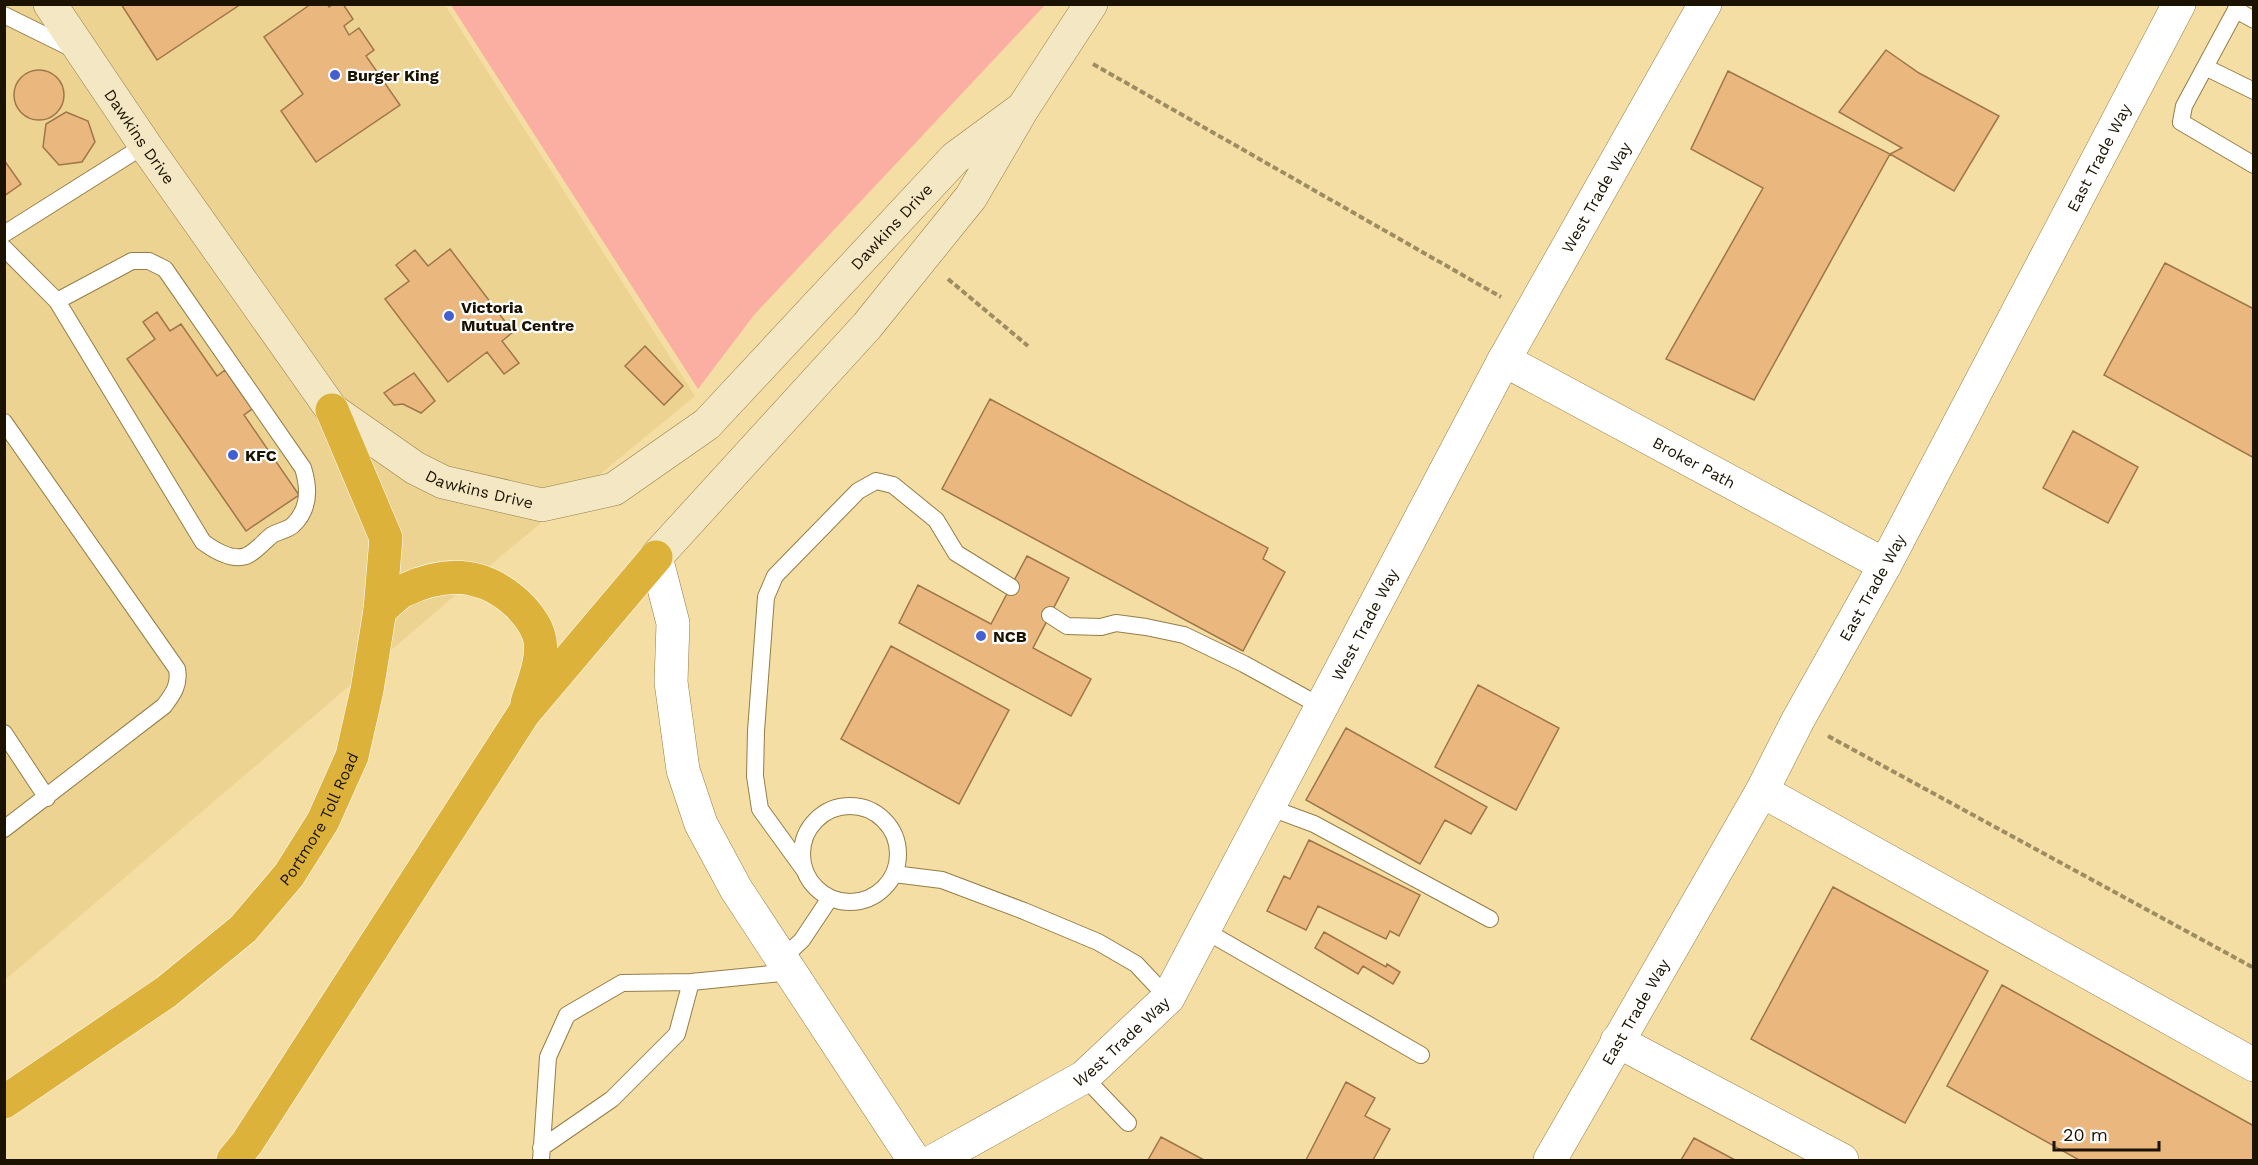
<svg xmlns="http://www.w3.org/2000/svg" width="2258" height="1165" viewBox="0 0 2258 1165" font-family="'Work Sans',sans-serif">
	<rect width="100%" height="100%" fill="#f5dea4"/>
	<!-- built -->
	<path fill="#edd391" d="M5,5H445L695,396L507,551L5,980Z"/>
	<!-- green -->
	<path fill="#fbaea2" d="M451,5H1045L754,315L698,389Z"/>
	<!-- building -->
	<path fill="#eab77e" stroke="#9e7649" stroke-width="1.5" d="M121,4H241L157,60Z
		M311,4H327L329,7L333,4H343L353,19L344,26L349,35L359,28L374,50L366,56L400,105L316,162L281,111L303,94L264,37Z
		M1886,50L1919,73L1999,116L1954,191L1890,154L1902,148L1839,112Z
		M14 95a25 25 0 1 1 50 0a25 25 0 1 1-50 0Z
		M1728,71L1890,154L1754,400L1666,359L1763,188L1691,149Z
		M66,112L88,121L95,142L82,162L59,165L43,147L46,124Z
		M4,160L21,184L4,196Z
		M450,249L513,332L502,341L519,363L504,374L487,352L448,382L385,299L409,281L396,265L415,250L428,266Z
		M2165,263L2254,309V458L2104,375Z
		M157,312L170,331L181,324L217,376L225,370L252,409L244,415L299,495L246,531L127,359L155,339L143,322Z
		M645,346L683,386L664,405L625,366Z
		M414,373L435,401L421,413L403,404L394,405L384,393Z
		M990,399L1268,548L1263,559L1285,572L1243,651L942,489Z
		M2073,431L2138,467L2108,523L2043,488Z
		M1027,556L1069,578L1033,648L1091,679L1071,716L899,623L918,585L991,624Z
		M891,646L1009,710L959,804L841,739Z
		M1478,685L1559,728L1516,810L1435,767Z
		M1346,728L1487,807L1471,834L1445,820L1420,864L1306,800Z
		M1309,840L1420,895L1399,936L1390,931L1386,939L1318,906L1306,930L1267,911L1284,876L1290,879Z
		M1833,887L1988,971L1905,1123L1751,1039Z
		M1324,932L1386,967L1387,964L1400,972L1393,984L1363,966L1358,974L1315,948Z
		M2002,985L2254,1126V1160H2079L1947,1086Z
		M1346,1082L1375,1098L1365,1116L1390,1129L1373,1160H1306Z
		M1161,1137L1204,1160H1148Z
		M1694,1138L1735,1160H1681Z"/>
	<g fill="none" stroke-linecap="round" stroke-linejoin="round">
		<!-- lane casing -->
		<g stroke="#947e47" stroke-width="18">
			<path id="lane" d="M2239,4L2184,106L2181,122L2254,165
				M2236,10L2254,20
				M4,15L73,49
				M2205,67L2254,91
				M4,234L145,145
				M4,248L57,301L203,542C214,550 232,561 246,556C256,552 264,541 272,535C279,531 288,530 293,525C310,509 309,487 303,468L165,269L149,261H132L57,301
				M4,422L177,669C180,685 173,694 164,706L4,829
				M1050,615L1067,626L1101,627L1116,623L1146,627L1184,635L1244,664L1322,707
				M4,733L47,798
				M802 854a48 48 0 1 1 96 0a48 48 0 1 1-96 0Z
				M1268,807L1314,824L1490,919
				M805,871L760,809L755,776L756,731L766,597L775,576L858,491L876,481L893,485L936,520L956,553L1011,587
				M894,874L942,880L1024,911L1098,942L1136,964L1168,998
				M1204,930L1421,1055
				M783,958L802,940L830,898
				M1084,1077L1128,1123
				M541,1148L612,1099L677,1034L691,982
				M541,1160L548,1057L567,1015L622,983L691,982L791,972"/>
		</g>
		<!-- street casing -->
		<g stroke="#947e47" stroke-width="34">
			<g id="street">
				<path id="s1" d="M1504,360L1885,565"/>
				<path d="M656,557L673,623L671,682L683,770L701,824L736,889L914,1160"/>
				<path d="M1762,791L2254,1065"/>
				<path d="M1617,1041L1842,1160"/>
				<path id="s2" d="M935,1160L1084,1077L1168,998L1504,360L1705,4"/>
				<path id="s3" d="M1550,1160L1762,791L1798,720L1885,565L2179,4"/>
			</g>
		</g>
		<!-- secondary casing -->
		<g stroke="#947e47" stroke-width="34">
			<g id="secondary">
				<path id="s4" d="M50,4L145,145L332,410L415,468L443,482L542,505L614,489L707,424L955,158L1023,108"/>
				<path d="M656,557L867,326L971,197L1023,108L1091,4"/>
			</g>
		</g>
		<!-- highway casing -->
		<g stroke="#fff" stroke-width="34">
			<g id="highway">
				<path d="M380,610C388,604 396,594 405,590C443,572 479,572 512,599C523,608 537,624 540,640C543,661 533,683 527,703"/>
				<path id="s5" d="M4,1102L166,992L243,929L289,875L323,821L352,756L367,690L380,610L386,538L332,410"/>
				<path d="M233,1160L247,1143L524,713L656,557"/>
			</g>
		</g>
		<!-- path -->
		<path stroke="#9e8d63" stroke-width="4" stroke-dasharray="6 3" stroke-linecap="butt" d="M1093,64L1501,297
			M948,279L1028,346
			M1828,736L2254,968"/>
		<!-- lane -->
		<use href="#lane" stroke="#fff" stroke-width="16"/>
		<!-- street -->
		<use href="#street" stroke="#fff" stroke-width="33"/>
		<!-- secondary -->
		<use href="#secondary" stroke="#f4e8c4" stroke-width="33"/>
		<!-- highway -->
		<use href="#highway" stroke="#dcb23a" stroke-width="33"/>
	</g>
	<!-- markers -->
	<g fill="#4260d2" stroke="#fff" stroke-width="2">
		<circle cx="335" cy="75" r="6"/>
		<circle cx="449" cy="316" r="6"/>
		<circle cx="233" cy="455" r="6"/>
		<circle cx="981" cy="636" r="6"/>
	</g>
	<g text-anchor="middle" stroke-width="4.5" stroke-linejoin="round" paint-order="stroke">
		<!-- poi labels -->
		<g font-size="16" font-weight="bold" fill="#1b1300" stroke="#fff" text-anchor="start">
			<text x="347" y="81">Burger King</text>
			<text x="461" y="313">Victoria<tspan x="461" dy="18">Mutual Centre</tspan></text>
			<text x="245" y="461">KFC</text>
			<text x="993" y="642">NCB</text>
		</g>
		<!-- street labels -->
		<g font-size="16" fill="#1b1300" stroke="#fff">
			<text dy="6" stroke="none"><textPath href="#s4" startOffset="160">Dawkins Drive</textPath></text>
			<text dy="6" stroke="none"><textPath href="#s3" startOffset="1143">East Trade Way</textPath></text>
			<text dy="6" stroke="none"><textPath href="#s2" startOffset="1194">West Trade Way</textPath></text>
			<text dy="6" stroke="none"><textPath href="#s4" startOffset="1186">Dawkins Drive</textPath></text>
			<text dy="6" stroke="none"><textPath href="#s1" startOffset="216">Broker Path</textPath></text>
			<text dy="6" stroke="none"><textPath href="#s4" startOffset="664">Dawkins Drive</textPath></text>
			<text dy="6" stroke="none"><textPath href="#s3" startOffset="657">East Trade Way</textPath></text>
			<text dy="6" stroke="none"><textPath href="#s2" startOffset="708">West Trade Way</textPath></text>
			<text dy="6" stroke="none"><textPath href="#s5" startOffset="430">Portmore Toll Road</textPath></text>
			<text dy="6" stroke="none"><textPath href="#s3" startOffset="171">East Trade Way</textPath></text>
			<text dy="6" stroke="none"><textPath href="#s2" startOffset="222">West Trade Way</textPath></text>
		</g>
	</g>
	<!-- border -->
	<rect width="2258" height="1165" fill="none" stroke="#1b1300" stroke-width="12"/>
	<!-- scale -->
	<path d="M2054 1141v9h105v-9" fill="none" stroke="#1b1300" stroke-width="3"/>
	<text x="2063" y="1141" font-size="18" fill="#1b1300" stroke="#ffffff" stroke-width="4.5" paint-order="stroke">20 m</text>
</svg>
